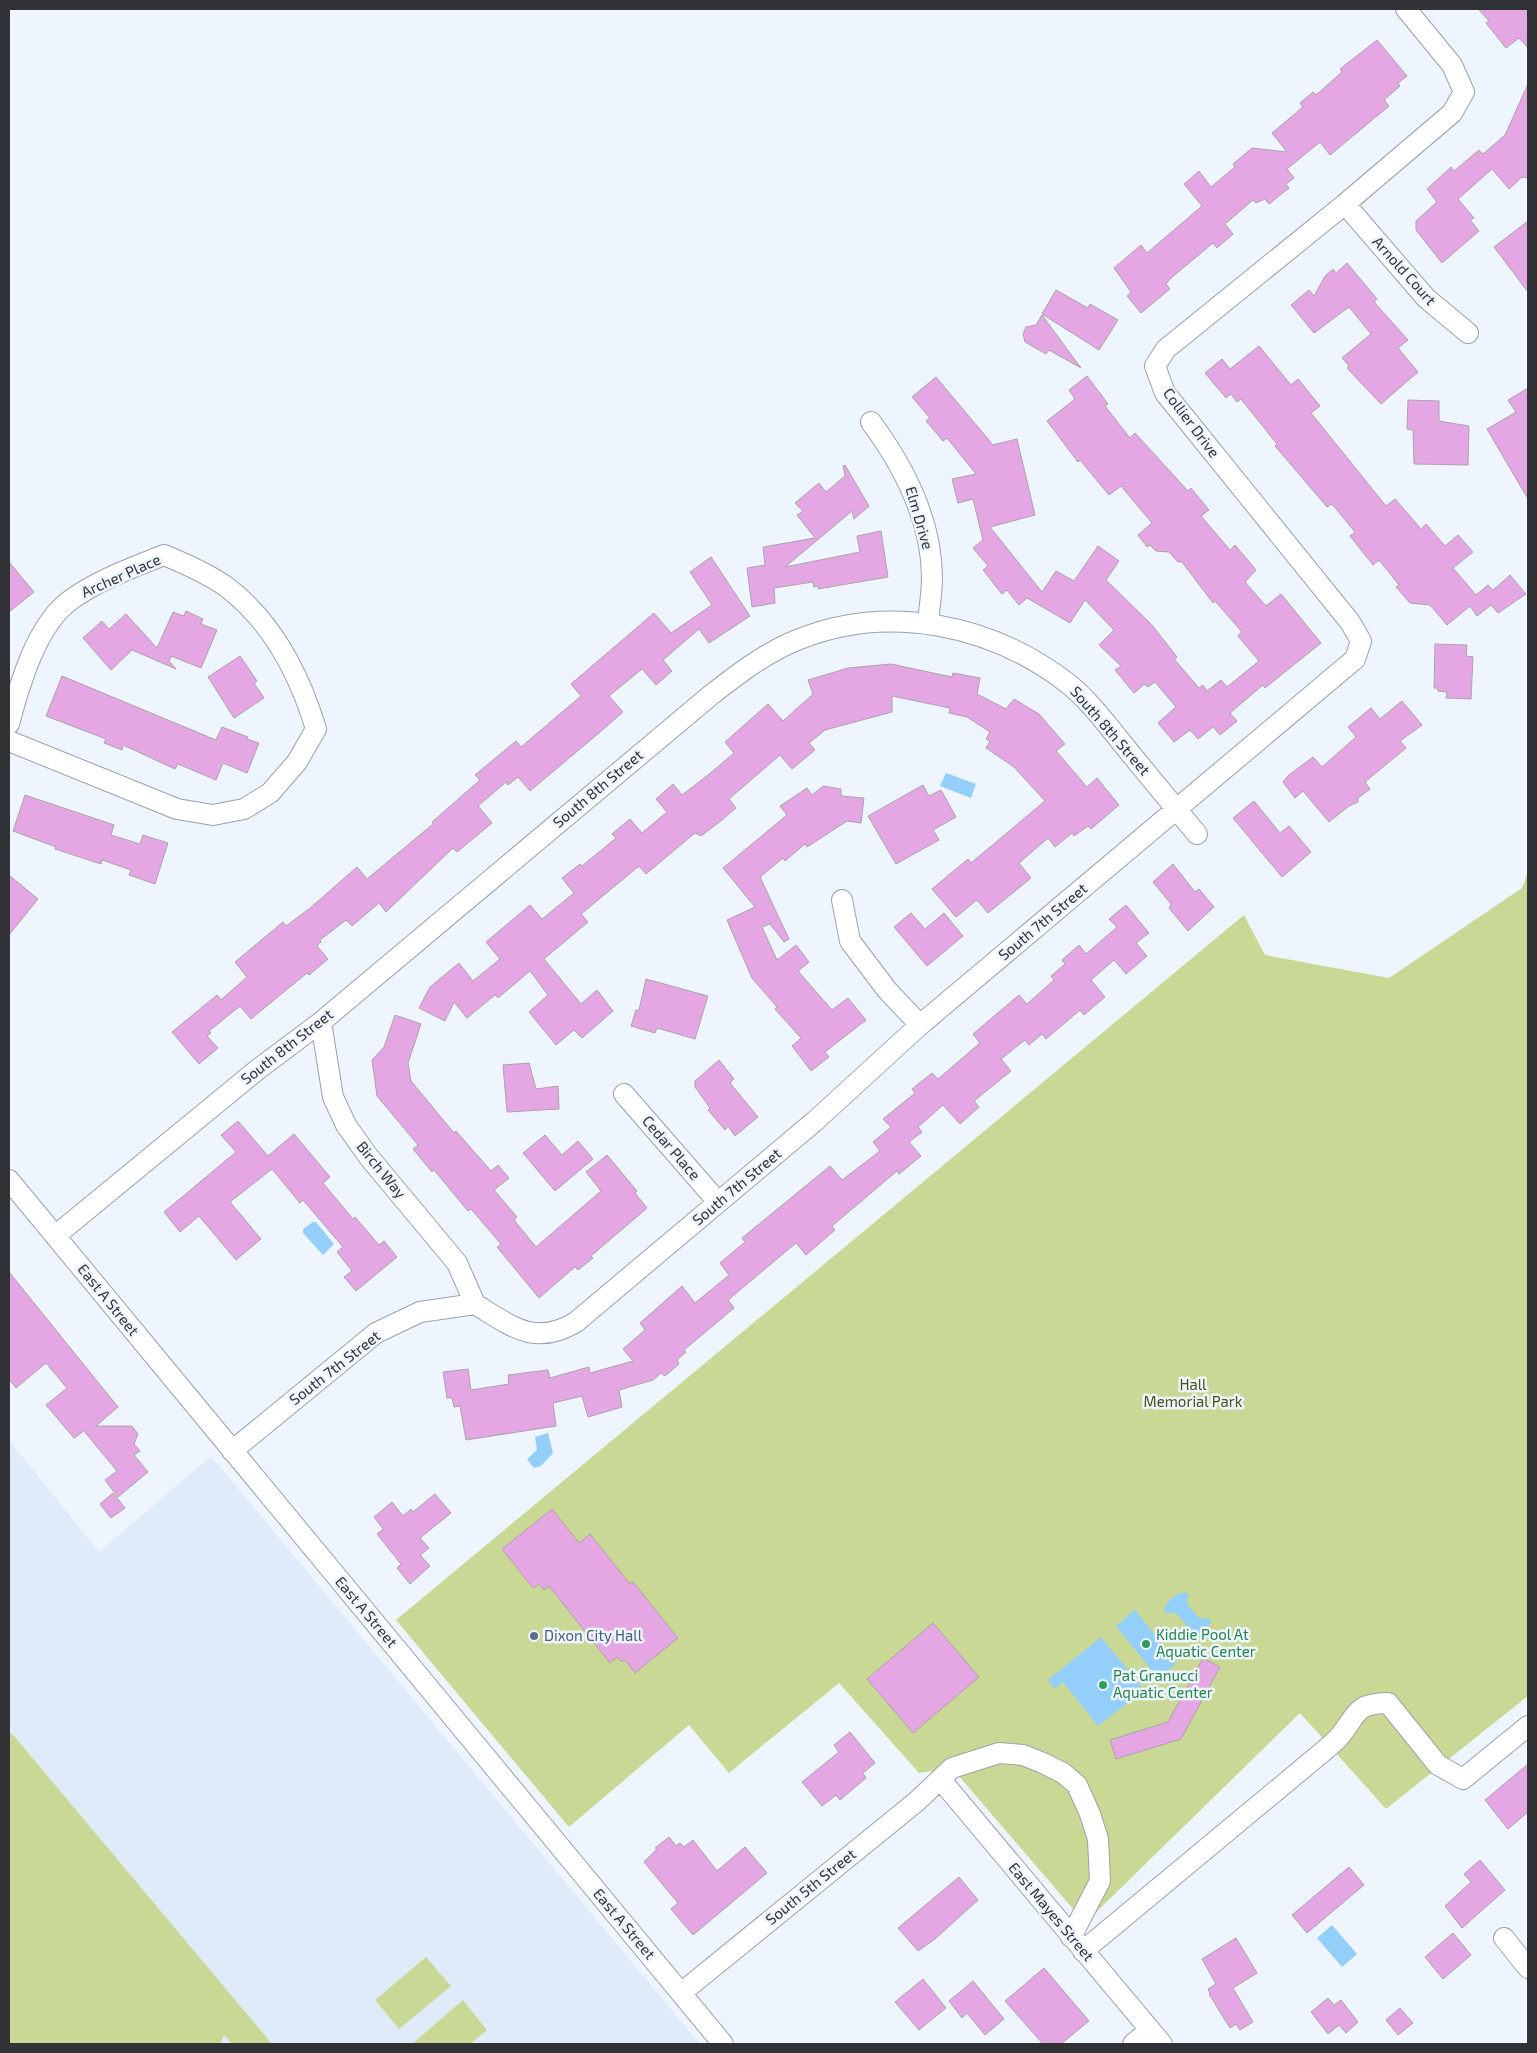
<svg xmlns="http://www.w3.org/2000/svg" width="1537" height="2053" viewBox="0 0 1537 2053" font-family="'Exo 2',sans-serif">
	<rect width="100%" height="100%" fill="#eff5fe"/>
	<!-- built -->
	<path fill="#e0ebfa" d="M9,1440L99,1552L211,1456L700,2044H9Z"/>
	<!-- green -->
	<path fill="#cad895" d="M1528,872V1696L1386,1809L1300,1713L1085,1923L952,1768L919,1773L839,1683L729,1773L689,1725L569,1827L396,1620L1244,915L1265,955L1389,978L1522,888Z
		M9,1732L15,1737L272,2044H232L224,2035L220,2044H9Z
		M426,1957L451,1986L399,2029L375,2000Z
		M463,2000L487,2030L470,2044H412Z"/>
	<!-- water -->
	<path fill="#94cefa" d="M946,773L976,784L971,798L940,786Z
		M313,1222H316L334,1244L323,1255L303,1233V1229Z
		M548,1433L553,1453L541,1466L534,1468L527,1459L537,1450L535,1437Z
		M1182,1593H1189L1187,1604L1199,1618L1211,1619C1209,1631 1200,1642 1187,1639L1188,1627L1176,1613H1164C1165,1602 1172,1596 1182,1593Z
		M1135,1610L1177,1663L1158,1678L1116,1626Z
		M1101,1637L1144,1690L1098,1726L1063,1682L1055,1689L1048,1680Z
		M1332,1925L1357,1954L1342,1967L1317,1938Z"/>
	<!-- building -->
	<path fill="#e4a7e4" stroke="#aaa3aa" d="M1478,9H1528V48L1519,38L1506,48L1486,23L1489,21Z
		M1377,40L1407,76L1398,83L1400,86L1384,100L1389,106L1330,155L1320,142L1287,169L1294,178L1286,184L1289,188L1269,204L1265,199L1256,203L1253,200L1225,224L1233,234L1217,248L1213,243L1171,278L1166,284L1170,289L1141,313L1127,296L1131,292L1114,268L1141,245L1147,253L1202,206L1184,184L1199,171L1211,187L1235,167L1233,164L1252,148L1287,152L1272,133L1303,107L1300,103L1313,92L1316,95L1342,72L1340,69Z
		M1528,84V178L1522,177L1509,189L1492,169L1458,199L1474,218L1470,220L1479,231L1442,263L1416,230V221L1437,202L1427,189L1451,167L1454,171L1479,150L1483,154L1505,135Z
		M1528,221V292L1494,247Z
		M1347,263L1377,299L1374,302L1408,340L1398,348L1418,372L1381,404L1347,368L1349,366L1342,358L1371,334L1349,307L1314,333L1291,305L1309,290L1314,296L1325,276L1333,269L1336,273Z
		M1056,290L1088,308L1090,304L1118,320L1099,350L1042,314Z
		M1042,315L1081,368L1049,350L1046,354L1025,342L1023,334L1026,327L1036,325Z
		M1259,346L1291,385L1298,379L1320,406L1311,413L1386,506L1395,499L1421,529L1426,524L1445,546L1458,535L1473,552L1453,568L1476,595L1488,585L1493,590L1510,575L1526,594L1498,613L1491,605L1477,616L1470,606L1447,625L1430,605L1410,603L1396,587L1399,585L1379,560L1373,565L1350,536L1355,532L1332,504L1327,507L1275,446L1277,444L1241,399L1237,402L1231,394L1226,398L1205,373L1222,359L1230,369Z
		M1087,376L1108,404L1105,406L1130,438L1135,433L1188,491L1191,488L1209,510L1201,516L1230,550L1235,545L1256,570L1245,582L1266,606L1281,594L1321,643L1265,688L1263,685L1230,713L1237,721L1220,735L1213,727L1198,739L1190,730L1174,742L1158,723L1176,707L1155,682L1148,687L1145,684L1134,693L1115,670L1121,666L1099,645L1114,630L1085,600L1070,623L1027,598L1019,605L1007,590L1002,594L983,570L988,566L973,548L983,540L973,499L958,503L952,479L976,474L947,438L943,441L926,421L930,418L912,397L936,377L993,445L1017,439L1035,515L990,527L1042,592L1056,571L1074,581L1098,546L1119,561L1106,580L1152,625L1177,657L1174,659L1199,688L1203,685L1207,691L1221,680L1227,687L1259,661L1238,636L1242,632L1215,601L1213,603L1182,562H1178L1169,552L1156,551L1150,545L1147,547L1138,535L1152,523L1121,486L1109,495L1080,460L1078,462L1047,421L1075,399L1069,390Z
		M1528,388V499L1487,429L1516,412L1508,400Z
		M1408,400L1439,401V421L1469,426L1468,465L1414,464L1413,430L1407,429Z
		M845,465L869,506L854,519L852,511L785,567L860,552L857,536L881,531L888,577L818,589V586L814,587L813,582L774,588L775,603L752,607L747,568L765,565L763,547L815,538L797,515L803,511L795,503L819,483L826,492L845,476L843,466Z
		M711,557L750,616L709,643L699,629L663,660L672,671L656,685L642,669L609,696L623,712L599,733L530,791L518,777L508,785L506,782L478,806L492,823L457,852L453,848L386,912L379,903L352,926L346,920L320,940L321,942L317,946L328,959L309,975L307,973L251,1019L240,1006L209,1031L211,1033L207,1036L218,1048L199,1064L172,1032L217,995L221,1000L247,977L235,962L283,922L286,926L309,909L357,867L367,879L433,824L432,822L480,780L475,775L516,741L521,747L581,696L571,684L654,613L671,633L712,605L690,572Z
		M9,562L34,592L9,612Z
		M186,611L203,619L201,624L217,630L201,668L171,656L169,661L176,669L132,650L111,670L83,638L102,621L109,629L126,614L157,648L173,612L184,616Z
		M1435,644L1467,645L1466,656L1473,657L1471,699L1446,698L1447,692L1438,691L1437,688H1434Z
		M240,656L257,681L254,683L264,698L234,718L208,677Z
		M891,664L952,677L953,673L980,678L977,694L1006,709L1014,699L1039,714L1065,744L1056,751L1087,787L1097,778L1119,805L1091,829L1088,826L1074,836L1072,833L1055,847L1048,838L1019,863L1031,878L988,913L977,900L956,917L932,889L968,859L971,863L1045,801L1014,767L986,748L990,741L986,739L990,732L967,717L949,713L950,708L892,696V712L825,730L809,743L815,750L792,769L780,755L729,799L736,808L722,820L701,836L695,833L646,874L639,866L581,914L588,922L544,959L581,1004L597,990L613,1011L582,1038L574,1030L556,1045L529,1012L548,995L530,971L498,998L495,995L467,1018L454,1002L445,1021L419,1008L430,987L459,963L473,981L500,959L486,942L530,905L542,919L574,893L562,878L580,864L582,866L616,838L612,834L630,819L642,833L667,812L656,799L673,784L682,795L708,775L734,753L725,742L768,704L783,721L813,694L808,680L848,668Z
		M62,676L216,740L222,727L248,737L247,739L259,743L247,773L223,763L216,780L178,764L175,769L123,745L122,750L104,743L106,739L46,716Z
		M1402,701L1422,725L1400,741L1406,748L1365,782L1370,789L1358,798V802L1349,806L1329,822L1303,791L1295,798L1283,782L1289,775L1313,757L1322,767L1356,737L1348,727L1371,708L1380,719Z
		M923,785L929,796L941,790L956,817L933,830L939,840L896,864L868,816Z
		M823,786L841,789V796L864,798L861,823L847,821L807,847L805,844L785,861L783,858L760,877L789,939L784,942L770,924L762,927L777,960L796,945L809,962L798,971L832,1010L848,998L866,1020L825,1052L829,1057L811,1071L792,1046L801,1038L775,1009L777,1007L752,978L727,920L755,907L723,868L787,815L780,806L807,788L812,795Z
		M25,795L114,825L111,835L140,844L143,835L168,843L155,884L129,875L131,870L102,860L101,864L55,849L56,847L13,831Z
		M1254,801L1280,833L1289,826L1311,852L1282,877L1233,818Z
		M1173,864L1195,892L1199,889L1214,907L1188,931L1169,908L1171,904L1153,882Z
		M9,875L38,899L9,935Z
		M1126,905L1149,933L1136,943L1147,956L1126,974L1114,960L1091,980L1105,997L1084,1015L1080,1010L1046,1039L1042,1034L1029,1045L1025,1040L1001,1059L1011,1071L974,1101L979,1107L960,1124L943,1105L918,1127L922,1132L909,1142L921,1156L899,1174L897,1171L832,1226L835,1230L806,1255L796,1243L728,1300L734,1308L684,1350L686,1352L677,1360L679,1364L665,1376L661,1373L653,1380L619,1390L622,1407L588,1417L582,1396L553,1403L556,1426L466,1440L460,1406L454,1407L452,1398H447L443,1372L468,1369L471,1390L509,1384L508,1375L548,1370L550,1378L589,1367L590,1373L633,1361L623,1349L645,1330L640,1323L682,1286L695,1303L729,1275L720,1263L745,1242L742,1238L830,1166L842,1180L880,1151L873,1142L891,1127L883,1119L915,1093L912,1089L932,1073L938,1079L980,1043L973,1034L1019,995L1027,1004L1054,980L1051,976L1065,964L1062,960L1079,945L1086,954L1117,927L1109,919Z
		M911,913L925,929L944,913L963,936L927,966L894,927Z
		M646,979L708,996L695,1039L657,1028L655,1033L631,1026L636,1010H639Z
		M395,1015L421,1024L408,1063L411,1081L454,1133L456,1131L491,1171L498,1165L509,1178L494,1190L517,1217L514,1220L536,1247L601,1191L586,1172L607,1155L637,1191L635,1193L647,1208L591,1256L593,1258L578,1270L575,1267L539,1298L497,1247L501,1244L471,1209L468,1211L434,1170L432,1172L413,1149L418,1145L377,1096L372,1060L384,1047Z
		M719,1060L734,1079L730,1083L758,1117L735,1136L728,1126L725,1130L708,1110L710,1108L695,1087V1081Z
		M529,1063L536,1089L558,1086L559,1109L507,1112L503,1065Z
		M238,1121L268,1156L294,1134L330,1177L323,1183L353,1219L355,1217L379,1245L384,1241L397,1257L356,1291L344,1277L352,1271L337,1252L343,1247L303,1200L300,1203L272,1169L230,1202L261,1239L236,1260L199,1216L180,1232L164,1212L236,1152L221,1135Z
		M545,1135L562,1155L578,1141L593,1159L555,1191L523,1153Z
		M9,1272L118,1407L96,1426H132L138,1434L134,1444L140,1451L134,1455L148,1472L118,1497L105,1480L117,1471L84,1431L74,1438L46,1405L67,1388L46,1363L16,1388L9,1379Z
		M113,1493L125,1508L111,1518L100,1504Z
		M435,1494L451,1513L420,1538L429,1548L420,1555L430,1566L410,1584L397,1568L401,1564L377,1534L383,1529L374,1517L392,1502L403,1516L411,1509L413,1512Z
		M552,1509L579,1543L590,1534L630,1584L633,1582L678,1638L635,1673L625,1660L622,1662L617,1657L610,1663L549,1586L544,1590L539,1584L533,1588L502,1549Z
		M933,1623L979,1677L913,1733L867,1679Z
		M1203,1658L1220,1667L1181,1739L1116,1759L1110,1740L1168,1722Z
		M850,1732L875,1763L863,1773L866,1778L840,1800L836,1795L822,1806L802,1782L839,1752L834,1745Z
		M1528,1764V1812L1508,1829L1485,1800Z
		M669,1837L676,1846L680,1843L684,1847L693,1840L717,1871L745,1847L767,1873L693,1935L671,1909L678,1903L644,1862L657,1849L655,1848Z
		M1480,1860L1505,1890L1462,1928L1445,1906L1471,1882L1464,1874Z
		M1349,1867L1364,1885L1307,1933L1292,1915Z
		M959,1877L978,1900L935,1939L918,1951L898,1928Z
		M1453,1933L1471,1955L1443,1979L1425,1957Z
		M1236,1938L1257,1973L1233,1988L1253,2022L1240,2030L1236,2024L1230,2028L1209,1994L1210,1993L1208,1989L1216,1984L1202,1959Z
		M1044,1968L1089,2021L1061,2044H1043L1005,2001Z
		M923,1979L946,2008L919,2030L895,2002Z
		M973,1981L1004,2019L985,2035L967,2013L962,2018L949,2001Z
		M1328,1998L1334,2005L1341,2000L1358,2022L1346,2033L1339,2025L1328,2034L1311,2012Z
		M1400,2008L1413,2023L1398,2035L1386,2020Z"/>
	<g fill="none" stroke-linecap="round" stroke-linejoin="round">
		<!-- minor casing -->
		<g stroke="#9ca1a9" stroke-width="22">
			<path id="minor" d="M1345,204L1426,298L1468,333
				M871,422C904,467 932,520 932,578C932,593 929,609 928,624
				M9,724C19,686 36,627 68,602C95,581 132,568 164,555C186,564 209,574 228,588C273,623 300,676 316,729L297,762L270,793L244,809L213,815L177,809L9,741
				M842,900L850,941L887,990L920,1025
				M321,1022L333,1097L346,1125L368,1156L457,1263L475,1304
				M624,1094L718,1202
				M9,1180L723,2044
				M55,1236L257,1070L321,1022L711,695C738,674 765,653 797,640C887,603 990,624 1066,682C1088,699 1105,722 1122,743C1147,774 1172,804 1197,834
				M232,1451L376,1333L420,1312L475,1304C511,1326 535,1347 576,1322L815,1121L920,1025L1355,659L1361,641L1350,622L1165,393L1155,366L1166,349L1345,204L1452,113L1464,92L1452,65L1406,9
				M941,1780L1162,2044
				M1504,1938L1528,1968
				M1083,1951L1325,1750C1330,1745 1336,1741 1340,1736C1357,1715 1355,1703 1388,1703L1438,1765L1463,1779L1528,1726
				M681,1993L916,1802L952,1768L999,1753L1023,1755L1043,1763L1063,1773L1077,1785L1090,1814L1098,1839L1100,1881L1071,1937
				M1133,2044L1150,2030"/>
		</g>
		<!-- minor -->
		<use href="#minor" stroke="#fff" stroke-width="20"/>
	</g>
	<!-- markers -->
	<circle fill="#5c6f8a" stroke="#eff5fe" stroke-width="2" cx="534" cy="1636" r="5"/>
	<g fill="#2e9e5b" stroke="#eff5fe" stroke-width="2">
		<circle cx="1146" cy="1644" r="5"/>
		<circle cx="1103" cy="1685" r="5"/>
	</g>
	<g text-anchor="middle" stroke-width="5" stroke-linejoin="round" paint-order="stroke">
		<!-- street labels -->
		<g font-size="15" fill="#303235" stroke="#eff5fe">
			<text transform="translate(1404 271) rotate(48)" y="5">Arnold Court</text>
			<text transform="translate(1191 423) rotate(53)" y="5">Collier Drive</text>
			<text transform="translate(919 518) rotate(74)" y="5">Elm Drive</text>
			<text transform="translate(121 576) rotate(-24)" y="5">Archer Place</text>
			<text transform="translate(1110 731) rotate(49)" y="5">South 8th Street</text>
			<text transform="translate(598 789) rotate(-40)" y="5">South 8th Street</text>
			<text transform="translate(1043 922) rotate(-40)" y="5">South 7th Street</text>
			<text transform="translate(287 1047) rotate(-38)" y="5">South 8th Street</text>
			<text transform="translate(671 1148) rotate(49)" y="5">Cedar Place</text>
			<text transform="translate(381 1170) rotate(51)" y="5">Birch Way</text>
			<text transform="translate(737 1187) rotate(-40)" y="5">South 7th Street</text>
			<text transform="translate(108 1300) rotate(51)" y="5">East A Street</text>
			<text transform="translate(335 1368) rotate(-38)" y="5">South 7th Street</text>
			<text transform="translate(366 1612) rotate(50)" y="5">East A Street</text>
			<text transform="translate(811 1887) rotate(-39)" y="5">South 5th Street</text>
			<text transform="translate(1051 1912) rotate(50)" y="5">East Mayes Street</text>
			<text transform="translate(624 1924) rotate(50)" y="5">East A Street</text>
		</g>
		<!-- park labels -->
		<g font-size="15" fill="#475116" stroke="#eff5fe">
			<text x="1193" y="1390">Hall<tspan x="1193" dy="17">Memorial Park</tspan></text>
		</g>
		<!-- leisure labels -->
		<g font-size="15" fill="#27864d" stroke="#eff5fe" text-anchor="start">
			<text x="1156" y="1640">Kiddie Pool At<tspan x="1156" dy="17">Aquatic Center</tspan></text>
			<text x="1113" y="1681">Pat Granucci<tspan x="1113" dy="17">Aquatic Center</tspan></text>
		</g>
		<!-- service labels -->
		<g font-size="15" fill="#4e5e75" stroke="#eff5fe" text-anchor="start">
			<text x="544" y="1641">Dixon City Hall</text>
		</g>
	</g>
	<!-- border -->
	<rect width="1537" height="2053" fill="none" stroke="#303235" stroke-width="20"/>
</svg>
